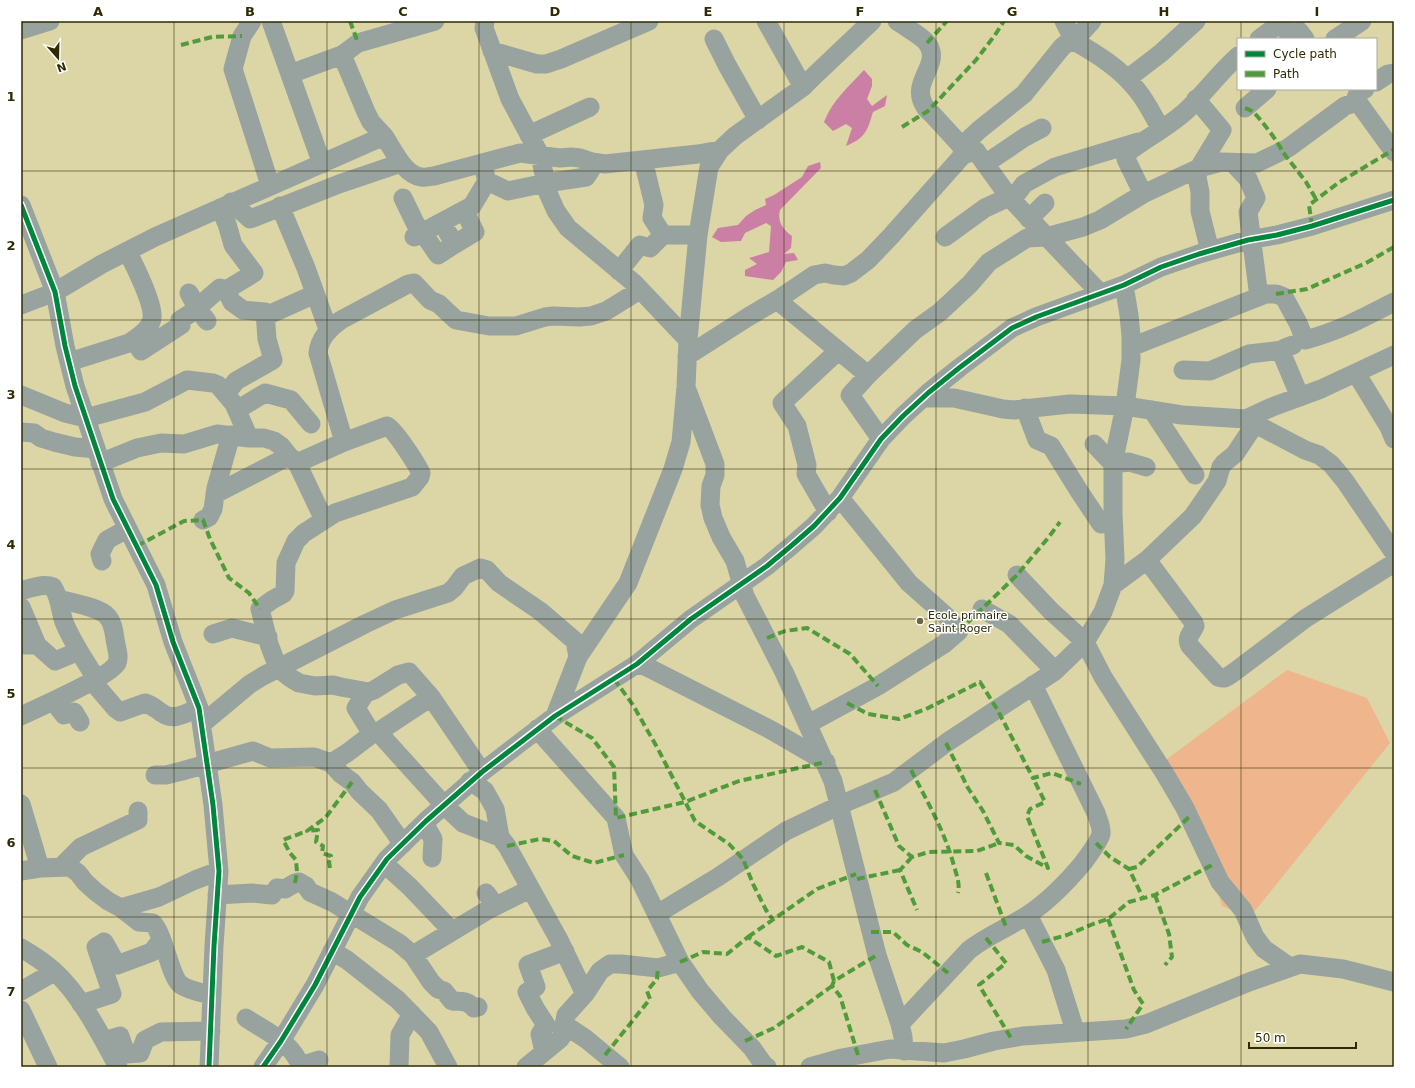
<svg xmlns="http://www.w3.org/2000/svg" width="1415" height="1088" viewBox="0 0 1415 1088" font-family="'DejaVu Sans',sans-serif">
	<rect width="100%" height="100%" fill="#dcd5a6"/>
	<!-- green -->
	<path fill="#efb58c" d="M1287,670L1367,698L1390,743L1250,917L1222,906L1193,814L1163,762Z"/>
	<!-- water -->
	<path fill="#cc7fa4" d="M864,70L872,79V86L867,99L872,106L887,95L885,106L873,112C867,132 865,138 846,146L852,128L846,124L833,131L824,122C832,101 849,86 864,70Z
		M820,162L821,168L780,210C777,222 783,229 792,236L791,248L784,254L794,253L798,260L786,262L781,272L773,280L745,276V270L757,264L749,258L769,252L771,226L766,223L745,233L741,241L721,242L712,237L718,228L738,225L746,216L755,210L766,205L765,199L774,195L802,177L808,166Z"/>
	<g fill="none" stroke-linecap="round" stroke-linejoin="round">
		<!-- minor -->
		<path stroke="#98a39f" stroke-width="19" d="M252,21L242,36L233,69L270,185
			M271,21L322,164
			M485,21L484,28L510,99L540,155L548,193L556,211L568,228L634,283L688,340
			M766,21L803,87
			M897,21C904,26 923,37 927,43C943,64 910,81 924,105C926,109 928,111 932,114L966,151H976L1009,197L1100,293
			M1064,21L1074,41L1092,21
			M1280,23L1289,34L1299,31L1305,39
			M21,30L50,21
			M714,39L727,65L758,120
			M1259,39L1283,21
			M1335,39L1362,21
			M492,51L537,64H546L561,59L649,21
			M290,74L342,55
			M1127,79L1161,53L1196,21
			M1376,82L1388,74L1394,73
			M1196,99L1222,130L1199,168L1197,177L1200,192V211L1210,251
			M1354,103L1358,93L1365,89
			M1245,108L1267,89
			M529,135L590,107
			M384,136C393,149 404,175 421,177C425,178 430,176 434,176L520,153L560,158L571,157L580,158L592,162L605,164L698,154L720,150
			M961,147L979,130L1024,94L1062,47L1067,43L1074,41C1097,54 1121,69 1137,90C1147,102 1153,116 1161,129
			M643,160L654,205L652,218L663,235H698
			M482,163L487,181L508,191L546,183L586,177L595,163
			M1233,163L1248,179L1256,198L1248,212L1259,297
			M985,164L1025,137L1042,128
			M1143,194L1126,159L1127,153C1147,137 1171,126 1189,108C1206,91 1220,72 1238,56
			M403,198L420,233L425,236L438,255L455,244
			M1012,200L1024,184L1055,167L1138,142
			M231,202L250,219L339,184L401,163
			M21,205L55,292L65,346L75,386L113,499L156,585L173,642L199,708L213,805L219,871L214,946L209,1067
			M280,206L306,268L328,329
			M220,208L227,224L233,245L254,273L226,290L232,302L243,310L265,312L267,339L273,360L236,381L226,394
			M1029,219L1045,203
			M448,233L455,244L475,232L464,210
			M414,237L472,206L487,181
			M945,237L985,208L1009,197
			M619,271L640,245L650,248L663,235
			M189,293L197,308L207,321
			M777,300L868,375
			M21,305L55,292L102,264L155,237L384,136L371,122L366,112L342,55L358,43L435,21
			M266,316L315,294
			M134,340L141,351L181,325L180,320L191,313L220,288L226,290
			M1293,345L1285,348L1282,354L1300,397
			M1131,347L1266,294H1276L1284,297L1298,323L1305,340C1339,331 1363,318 1394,302
			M687,356L748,317L777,300L814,275L825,273L834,275L844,276L851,273L868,260L891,236L963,155L976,151
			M69,362L129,343C137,338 151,328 152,318C154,304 134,264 127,251
			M1183,370L1210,371L1249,354L1283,350
			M1356,373L1389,427L1394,439
			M687,390L715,464V475L711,486L710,505L713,518L721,537L735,561L745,596L784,672L833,781L877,955L900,1024L903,1037L904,1051
			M21,395L65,413L86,418L145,402L187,380L213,383L218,385L234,404L249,438
			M923,398H954L1003,409L1014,410L1070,404L1125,406L1182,415L1246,419L1305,450L1319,455L1331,464L1345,481L1394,553
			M1025,408L1037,440L1051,446L1079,491L1101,524
			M237,410L265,393L291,400L311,424
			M1152,410L1195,475
			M1246,419L1272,407L1321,389L1394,355
			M21,432L34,433L41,438L54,442L75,447L96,449
			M881,439L850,395L868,375L915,330L940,312L970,284L989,262L1027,238L1046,237L1083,227L1100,220L1143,194L1199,168L1221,162L1257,163L1288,148L1345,106L1354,103L1360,105L1394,152
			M344,442L318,353C319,339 330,327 341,320L408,284L414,283L430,300L439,304L456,320L489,326H516L545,317L553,316L579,317L591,316L606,311L640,290
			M1094,444L1113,464L1129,462L1146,467
			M100,463L137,448L161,443L184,444L217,434L249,438H264L274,441L281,446L289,456L297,463L324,520
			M297,463L344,442L387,426C395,430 416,463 421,473L420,477L412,487L335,513L304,533L296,541L286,563L285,591L283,594L272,600L260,609L269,644L278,668L289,677L299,683L315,686L333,685L341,687L369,692L374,690L398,675L409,672L431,697L482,772
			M215,494L289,456
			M828,512L806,474L807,465L797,426L782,403L838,351
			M203,520L209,517L213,509L216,488L231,435
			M1147,560L1193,516L1217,481L1221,467L1224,463L1235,454L1255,424
			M102,561L100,554L107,540L127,529
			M1017,575L1051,611L1085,642L1103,677L1165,774L1185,808L1220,882L1243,910L1255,937L1264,949L1290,967
			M1113,585L1147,560L1194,623L1195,626C1192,633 1185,638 1190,646L1218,677C1225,680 1228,676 1233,673L1306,618L1394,563
			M21,591C30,588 44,583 53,587C60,598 60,610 64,622C72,642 85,660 96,679
			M21,607L37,645
			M982,609L1009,624L1055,671
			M213,634L232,628L268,637
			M21,645H37L55,661L79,651
			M637,664L647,667L771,730L826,762
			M92,681L116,709L120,712L145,703C152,705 156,709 162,713C173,722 188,712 199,708
			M366,692L356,708L372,734
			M53,701L64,715L74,712L80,722
			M21,716C36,709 112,675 117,663C120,656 116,647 115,639C114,632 113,622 107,616C99,607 72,603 59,599
			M555,716L578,657L628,583L673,469L681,442L686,387L688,340L698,235L709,167L720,150L735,136L803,87L815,75L872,21
			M202,724L250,684L263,676L365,624L395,610L448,593L454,588L463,576L480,568L487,570L499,583L540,611L575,641L578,657
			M808,724L878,686L944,644L959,631L945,615L909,583L840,498
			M537,729L616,818L624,855L640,880L680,962L700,991L722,1017L752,1048L764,1065L767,1067
			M378,732L444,805L463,823L500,837
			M331,763L347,753L372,734L378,732L431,697
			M155,775H166L182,771L253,751L270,758L314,757L331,763L341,774L352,782L360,792L379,810L403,844
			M470,781L485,791L495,809L500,837L507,846L558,938L585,994
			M21,804L40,868
			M424,823L433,839L432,858
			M61,867L81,847L138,820V811
			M381,868H389L410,887L452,931
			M21,871L40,868L70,867L78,873L85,882L96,892L108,901L121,908L139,922L153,923C165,937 170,977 181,985C188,990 203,993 211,995
			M486,893L496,906
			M217,895L252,893L272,895L277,888L285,889L295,883L299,882L306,886L310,892L332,902L399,943L413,955L431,982L438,989L444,991L452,1001C462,1002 467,1000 474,1008L478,1007
			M121,908L159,897L195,880L219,871
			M657,914L718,877L786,831L840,805L894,782L946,743L1055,671L1085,642L1103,612L1113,585L1115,559L1113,514V464L1125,406L1131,360V336L1129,315L1124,285
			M1028,915L1056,970L1075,1031
			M21,948C33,955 44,962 54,971C80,994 102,1037 118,1067
			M332,951L347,960L398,1000L429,1032L448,1067
			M413,955L486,911L530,889
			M21,991L54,972
			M81,1004L112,994L96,947L104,942L117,965L152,952L161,940
			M21,1010L48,1067
			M246,1018C268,1033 291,1041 301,1067
			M900,1024L969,950C988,935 1010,927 1029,914C1050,900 1067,882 1083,863C1088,856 1099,842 1101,834C1102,827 1098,820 1096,813L1033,685
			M565,1025L586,1039L620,1067
			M104,1041L120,1036L126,1054L140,1053L145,1040L161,1032L211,1031
			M544,1052L540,1034L546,1025L535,1008L527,992L536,987L528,965L565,951
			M300,1066L319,1060
			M263,1067L281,1041L315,985L360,897L387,859L426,821L482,772L555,716L637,664L691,619L767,566L791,546L814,526L840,498L881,439L903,416L928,393L959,368L1012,328L1036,317L1124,285L1161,267L1199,254L1248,240L1277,235L1312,226L1394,200
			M399,1067L400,1035L412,1014
			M526,1067L560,1039L562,1036L566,1015L585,994L600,971L610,964H621L658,968L680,962
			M810,1067L842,1058L890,1049L944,1053L964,1049L994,1041L1023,1036L1126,1029L1146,1024L1249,982L1300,964L1343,969L1394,982"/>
		<!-- quiet -->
		<path stroke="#509c3a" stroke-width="4" stroke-dasharray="8 4" stroke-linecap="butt" d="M350,21L358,43
			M927,43L947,21
			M181,45L212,37L242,36
			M1245,108C1247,109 1251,110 1253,112C1260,118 1279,143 1282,151L1306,182L1316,199
			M902,127L928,111L976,60L995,35L1004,21
			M1312,226L1309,205L1338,183L1393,150
			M1276,294L1307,289L1366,263L1394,247
			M137,546L184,521L203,520L210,539L229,578L249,593L260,609
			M959,631L1017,575L1048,538L1060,522
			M767,638L785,631L807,628L850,654L878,686
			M614,679L633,705L658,749L695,821L729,844L743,859L753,884L766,910L773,920
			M847,703L868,714L899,719L926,709L980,682L997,709L1033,778L1052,773L1081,784
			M555,716L592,738L614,767L616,818L685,802L739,781L826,762
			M946,743L968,788L983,811L999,843L1014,845L1026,856L1048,868L1027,816L1030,809L1045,802L1033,778
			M911,770C927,801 945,832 954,866C957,876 960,884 958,893
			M875,790L899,846L912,857L929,852L977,851L999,843
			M1096,843L1110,857L1129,869L1143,898
			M507,846L540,839L554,841L572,856L594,863L624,855
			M912,857L900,870L917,910
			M330,868L329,862L331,856L322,853L323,846L316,842L318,830L307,831L326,817L352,782
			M1129,869L1137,867L1189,817
			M986,873L1006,927
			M857,879L900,870
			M295,883L297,872L296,860L290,853L283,840L307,831
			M1155,895L1169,934L1172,957L1165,965
			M1108,919L1134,990L1143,1004L1126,1029
			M871,932H893L907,945L922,952L948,973
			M748,937L817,889L856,874
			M986,938L1006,963L979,985L1011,1038
			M1042,942L1067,935L1093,924L1108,919L1129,902L1155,895L1212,865
			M680,962L703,952L727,954L748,937L776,956L802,947L829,962L834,981
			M745,1041L774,1028L832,986
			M605,1055L650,999L647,991L657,979L658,968
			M858,1055L840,996L832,986L834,981L877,955"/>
		<!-- cycleway casing -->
		<g stroke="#fff" stroke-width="8">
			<path id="cycleway" d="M21,205L55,292L65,346L75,386L113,499L156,585L173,642L199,708L213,805L219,871L214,946L209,1067
				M263,1067L281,1041L315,985L360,897L387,859L426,821L482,772L555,716L637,664L691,619L767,566L791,546L814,526L840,498L881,439L903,416L928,393L959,368L1012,328L1036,317L1124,285L1161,267L1199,254L1248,240L1277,235L1312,226L1394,200"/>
		</g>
		<!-- cycleway -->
		<use href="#cycleway" stroke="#00873e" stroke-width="5"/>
	</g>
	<!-- grid -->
	<path fill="none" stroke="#2f2a04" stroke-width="1" stroke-opacity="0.55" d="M174,21V1067M327,21V1067M479,21V1067M631,21V1067M784,21V1067M936,21V1067M1088,21V1067M1241,21V39M1241,89V1067M21,171H1394M21,320H1394M21,469H1394M21,619H1394M21,768H1394M21,917H1394"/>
	<!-- markers -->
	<circle fill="#6c663d" stroke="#fff" stroke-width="1.5" cx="920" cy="621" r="4"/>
	<g text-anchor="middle" stroke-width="3" stroke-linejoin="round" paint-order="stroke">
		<!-- poi labels -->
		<g font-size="11" fill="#2f2a04" stroke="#fff" text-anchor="start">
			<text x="928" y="619">Ecole primaire<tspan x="928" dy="13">Saint Roger</tspan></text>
		</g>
	</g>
	<!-- border -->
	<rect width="1415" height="1088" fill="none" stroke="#ffffff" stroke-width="44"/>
	<!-- legend -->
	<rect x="1237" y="38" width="140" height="52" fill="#ffffff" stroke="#acaa9b"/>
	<rect x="1245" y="51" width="20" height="6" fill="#00873e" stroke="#acaa9b"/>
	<text x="1273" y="58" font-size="12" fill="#2f2a04">Cycle path</text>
	<rect x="1245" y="71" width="20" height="6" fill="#509c3a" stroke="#acaa9b"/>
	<text x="1273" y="78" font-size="12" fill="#2f2a04">Path</text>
	<!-- north arrow -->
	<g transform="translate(58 58) rotate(160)" stroke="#ffffff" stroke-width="3" paint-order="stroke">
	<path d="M0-3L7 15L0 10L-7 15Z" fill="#2f2a04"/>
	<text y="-6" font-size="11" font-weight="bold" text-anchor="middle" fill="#2f2a04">N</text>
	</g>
	<!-- scale -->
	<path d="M1249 1042v6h107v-6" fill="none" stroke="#2f2a04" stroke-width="2"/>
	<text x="1255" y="1042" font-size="12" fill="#2f2a04" stroke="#ffffff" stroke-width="3" paint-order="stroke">50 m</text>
	<rect x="22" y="22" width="1371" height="1044" fill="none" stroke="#2f2a04" stroke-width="1.5"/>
	<g font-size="13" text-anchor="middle" font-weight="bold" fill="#2f2a04">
		<text x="98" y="16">A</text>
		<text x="250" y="16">B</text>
		<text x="403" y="16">C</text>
		<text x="555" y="16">D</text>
		<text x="708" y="16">E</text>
		<text x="860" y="16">F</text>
		<text x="1012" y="16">G</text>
		<text x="1164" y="16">H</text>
		<text x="1317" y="16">I</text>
		<text x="11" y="101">1</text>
		<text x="11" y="250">2</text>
		<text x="11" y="399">3</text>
		<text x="11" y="549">4</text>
		<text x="11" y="698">5</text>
		<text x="11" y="847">6</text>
		<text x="11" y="996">7</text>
	</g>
</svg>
